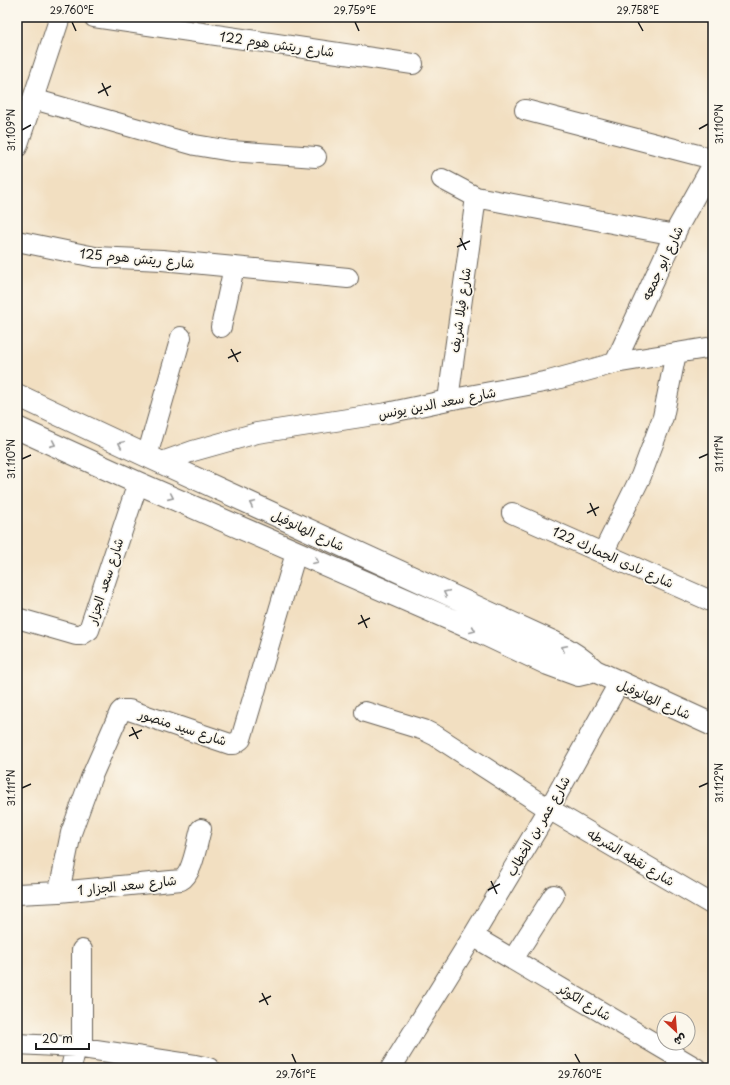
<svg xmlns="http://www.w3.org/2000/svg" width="730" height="1085" viewBox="0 0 730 1085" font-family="'Playpen Sans','Playpen Sans Arabic',sans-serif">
	<rect width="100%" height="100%" fill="#fbf7ec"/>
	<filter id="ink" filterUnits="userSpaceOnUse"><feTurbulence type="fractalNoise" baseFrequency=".025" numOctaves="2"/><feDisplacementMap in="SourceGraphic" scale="8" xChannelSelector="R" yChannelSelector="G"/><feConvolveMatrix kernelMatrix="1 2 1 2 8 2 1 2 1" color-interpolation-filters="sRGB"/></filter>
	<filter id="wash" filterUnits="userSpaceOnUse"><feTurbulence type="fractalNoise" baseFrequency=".012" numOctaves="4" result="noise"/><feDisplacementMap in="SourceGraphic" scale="16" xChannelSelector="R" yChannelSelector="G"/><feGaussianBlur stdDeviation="0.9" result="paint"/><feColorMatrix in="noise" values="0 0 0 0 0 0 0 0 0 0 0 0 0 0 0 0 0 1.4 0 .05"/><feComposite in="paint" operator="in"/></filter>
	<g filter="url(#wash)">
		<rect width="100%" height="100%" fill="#f2dfc1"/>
	</g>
	<g filter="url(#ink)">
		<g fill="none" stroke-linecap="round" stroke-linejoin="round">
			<!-- minor casing -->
			<g stroke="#676056" stroke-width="22">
				<path id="minor" d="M94,17L413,64
					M33,99L195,145L231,151L316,157
					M525,110L713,159
					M17,147L60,17
					M442,179L476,197L675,235
					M17,241L95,257L162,260L348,278
					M221,327L234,267
					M615,363L679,225L713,164
					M448,400L476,197
					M147,456L181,337
					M162,462L193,451L257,433L387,413L448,400L549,381L615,363L713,347
					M512,513L713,602
					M603,553L641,476L663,417L676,353
					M17,618L76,635H81L89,630L138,483
					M365,712L424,730L436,736L549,809L713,905
					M59,892L71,833L91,778L120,712L122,710H129L230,744H234L241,739L296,553
					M17,894L59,892L181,880C193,874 197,842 201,829
					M473,936L696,1068
					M82,950V1048
					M513,959L554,895
					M17,1044L76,1047L195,1065L209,1068
					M71,1068L76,1047
					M391,1068L473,936L549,809L619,683"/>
			</g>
			<!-- tertiary casing -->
			<g stroke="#676056" stroke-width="24">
				<path id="tertiary" d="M17,395L147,456L555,643C571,651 583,659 595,671L713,725
					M17,428L138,483L482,633L548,664L578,675L595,671"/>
			</g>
			<!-- minor -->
			<use href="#minor" stroke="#fff" stroke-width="20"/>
			<!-- tertiary -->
			<use href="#tertiary" stroke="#fff" stroke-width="22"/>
		</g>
		<!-- one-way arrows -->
		<defs><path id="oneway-chevron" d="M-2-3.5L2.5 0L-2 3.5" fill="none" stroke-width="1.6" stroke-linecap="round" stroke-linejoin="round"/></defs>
		<g stroke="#999">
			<use href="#oneway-chevron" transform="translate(53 444) rotate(24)"/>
			<use href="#oneway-chevron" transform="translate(121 444) rotate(-155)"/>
			<use href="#oneway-chevron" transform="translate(171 497) rotate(24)"/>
			<use href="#oneway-chevron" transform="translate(252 504) rotate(-155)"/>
			<use href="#oneway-chevron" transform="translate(316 561) rotate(23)"/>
			<use href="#oneway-chevron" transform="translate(446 593) rotate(-155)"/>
			<use href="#oneway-chevron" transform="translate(473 630) rotate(23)"/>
			<use href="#oneway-chevron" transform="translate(564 648) rotate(-153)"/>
		</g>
	</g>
	<!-- ticks -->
	<path fill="none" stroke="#1c1c1c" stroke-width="1.5" d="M72,22L76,31M355,22L359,31M638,22L643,31M102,83L108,96M98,93L111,86M699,129L708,124M22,130L31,125M460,238L466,250M457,247L470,241M231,349L238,362M228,358L241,352M699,458L708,454M22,459L31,455M590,503L596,516M587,513L599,507M361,615L367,628M358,624L370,618M132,727L138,739M129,736L142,730M699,787L708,783M22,788L31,784M491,881L497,894M488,890L500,884M262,993L268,1005M259,1002L271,996M292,1054L296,1063M575,1054L580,1063"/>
	<g text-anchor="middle" stroke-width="3.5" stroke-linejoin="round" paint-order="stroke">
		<!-- street labels -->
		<g font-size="13" fill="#1c1c1c" stroke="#fbf7ec">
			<text transform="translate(277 44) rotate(8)" y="5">شارع ريتش هوم 122</text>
			<text transform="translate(137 258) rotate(5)" y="5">شارع ريتش هوم 125</text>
			<text transform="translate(662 263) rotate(-65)" y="5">شارع ابو جمعه</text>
			<text transform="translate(460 310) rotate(-82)" y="5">شارع فيلا شريف</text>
			<text transform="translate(437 403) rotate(-11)" y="5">شارع سعد الدين يونس</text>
			<text transform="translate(308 530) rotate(25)" y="5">شارع الهانوفيل</text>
			<text transform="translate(613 557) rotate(24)" y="5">شارع نادى الجمارك 122</text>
			<text transform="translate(105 581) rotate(-72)" y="5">شارع سعد الجزار</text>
			<text transform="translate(654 699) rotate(24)" y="5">شارع الهانوفيل</text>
			<text transform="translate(183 727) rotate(18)" y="5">شارع سيد منصور</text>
			<text transform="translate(538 826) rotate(-60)" y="5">شارع عمر بن الخطاب</text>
			<text transform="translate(631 857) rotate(31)" y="5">شارع نقطه الشرطه</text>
			<text transform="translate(127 885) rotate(-6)" y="5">شارع سعد الجزار 1</text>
			<text transform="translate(585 1002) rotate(31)" y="5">شارع الكوثر</text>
		</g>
	</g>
	<!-- margin -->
	<rect width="730" height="1085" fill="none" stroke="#fbf7ec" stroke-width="44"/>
	<!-- north arrow -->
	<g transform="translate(676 1031) rotate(154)"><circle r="19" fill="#fbf7ec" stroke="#a29f99"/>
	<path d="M0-3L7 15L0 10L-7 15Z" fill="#c8321e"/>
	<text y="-6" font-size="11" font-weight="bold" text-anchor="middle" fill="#1c1c1c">ش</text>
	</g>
	<!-- scale -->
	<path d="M36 1043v6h53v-6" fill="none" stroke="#1c1c1c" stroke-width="2"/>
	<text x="42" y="1043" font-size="12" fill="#1c1c1c" stroke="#fbf7ec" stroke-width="3" paint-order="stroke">20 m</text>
	<rect x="22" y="22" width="686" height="1041" fill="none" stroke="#1c1c1c" stroke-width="1.5"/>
	<g font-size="10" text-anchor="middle" fill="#1c1c1c">
		<text x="72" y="14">29.760°E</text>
		<text x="355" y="14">29.759°E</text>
		<text x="638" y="14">29.758°E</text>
		<text transform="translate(719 124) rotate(-90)" y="4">31.110°N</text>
		<text transform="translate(11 130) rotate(-90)" y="4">31.109°N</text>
		<text transform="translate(719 454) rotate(-90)" y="4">31.111°N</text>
		<text transform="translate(11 459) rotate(-90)" y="4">31.110°N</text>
		<text transform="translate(719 783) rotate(-90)" y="4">31.112°N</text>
		<text transform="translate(11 788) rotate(-90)" y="4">31.111°N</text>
		<text x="296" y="1078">29.761°E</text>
		<text x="580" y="1078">29.760°E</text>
	</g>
</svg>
